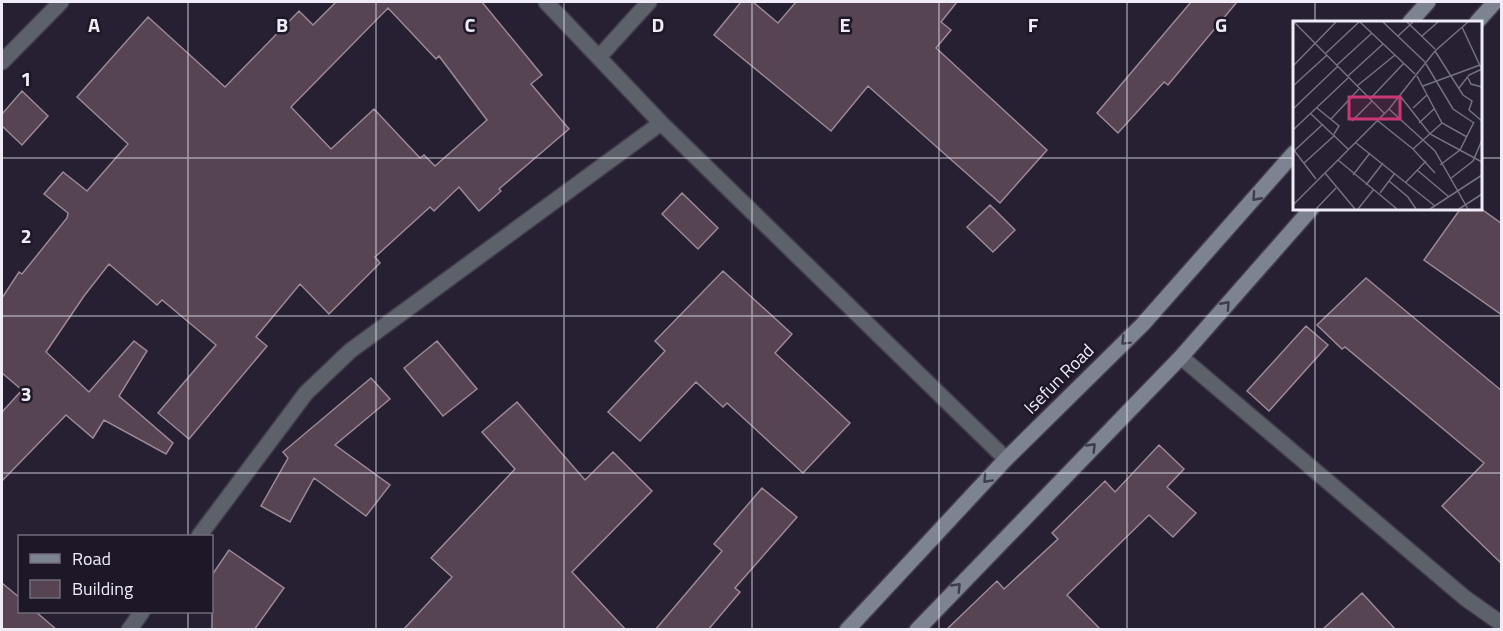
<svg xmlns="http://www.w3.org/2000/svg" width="1503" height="631" viewBox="0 0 1503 631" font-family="'Titillium Web',sans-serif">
	<rect width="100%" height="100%" fill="#262032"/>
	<!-- building -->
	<path fill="#564452" stroke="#9c8897" stroke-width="1.5" fill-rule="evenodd" d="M336,2H482L542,75L531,84L569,129L499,189L501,191L479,211L459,187L434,211L430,207L375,257L380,263L329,314L300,284L256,337L267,346L189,439L158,413L216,345L162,300L157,305L109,264L84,296L46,352L89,392L134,341L147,351L119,396L173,443L166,454L104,420L93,438L66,415L2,481V412L22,390L2,373V298L19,272L22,274L67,218L68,213L44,194L63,172L87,191L128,144L77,97L148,17L225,87L299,11L313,25ZM388,8L436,59L439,56L487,120L435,166L424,155L420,158L374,109L331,149L291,107Z
		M741,2H753L778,23L796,2H957L941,22L951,30L936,48L1047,150L1000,203L868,86L831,131L714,35Z
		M1191,2H1237L1168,85L1164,82L1118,133L1097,113Z
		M22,91L48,116L22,145L2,126V114Z
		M682,193L718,228L698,249L662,214Z
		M990,205L1015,230L993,252L967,227Z
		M1461,208H1480L1502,224V315L1424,260Z
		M723,271L792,334L775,353L850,423L803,473L727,403L723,407L696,382L640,441L608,412L665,351L655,341Z
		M1366,278L1502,391V564L1442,506L1484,463L1345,347L1342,349L1317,325Z
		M1306,326L1328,345L1269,411L1247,391Z
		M437,341L477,389L443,416L404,368Z
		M371,378L390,399L335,445L390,485L366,516L314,478L290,522L261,506L288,458L283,452Z
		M517,402L585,480L613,452L652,491L572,572L626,630H403L452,577L431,558L515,469L482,432Z
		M1159,445L1184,469L1167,487L1196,513L1173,537L1149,515L1067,595L1101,630H946L997,581L1004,589L1058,539L1052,533L1105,481L1115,492Z
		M762,488L797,517L735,588L740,592L708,630H655L722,551L714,544Z
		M229,550L284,588L254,630H212V575Z
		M2,583L20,598V612H36L57,630H2Z
		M1362,593L1396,630H1322Z"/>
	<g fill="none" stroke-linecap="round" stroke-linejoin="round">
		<!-- street casing -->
		<g stroke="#423c4e" stroke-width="18">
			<path id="street" d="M546,2L661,123L1006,459
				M600,56L649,2
				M2,62L61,2
				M1181,357L1465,598L1502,624
				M199,536L306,393L350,351L661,123
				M129,630L142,612"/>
		</g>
		<!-- secondary casing -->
		<g stroke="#423c4e" stroke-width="18">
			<path id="secondary" d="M1410,22L1428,2
				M1477,22L1495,2
				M847,630L1006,459L1143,324L1294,153
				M917,630L1181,357L1312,208"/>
		</g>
		<!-- street -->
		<use href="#street" stroke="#5d616a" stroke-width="15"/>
		<!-- secondary -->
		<use href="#secondary" stroke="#7d8391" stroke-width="15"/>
	</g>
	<!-- one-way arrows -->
	<defs><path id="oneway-chevron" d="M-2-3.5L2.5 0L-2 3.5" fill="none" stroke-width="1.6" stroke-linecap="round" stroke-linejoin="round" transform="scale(1.5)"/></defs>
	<g stroke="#3f3d4d">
		<use href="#oneway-chevron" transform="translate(1256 197) rotate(132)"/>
		<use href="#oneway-chevron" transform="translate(1226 305) rotate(-48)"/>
		<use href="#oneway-chevron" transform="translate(1125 341) rotate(135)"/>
		<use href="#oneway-chevron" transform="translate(1092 447) rotate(-46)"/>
		<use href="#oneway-chevron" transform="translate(987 479) rotate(133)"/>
		<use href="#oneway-chevron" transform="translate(957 587) rotate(-46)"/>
	</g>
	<!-- grid -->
	<path fill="none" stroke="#efebf7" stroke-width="1.5" stroke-opacity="0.55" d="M188,2V536M376,2V630M564,2V630M752,2V630M939,2V630M1127,2V630M1315,2V22M2,158H1294M1480,158H1502M1315,208V630M2,316H1502M2,473H1502M188,612V630"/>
	<g text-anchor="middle" stroke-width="5" stroke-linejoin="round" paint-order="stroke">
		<!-- street labels -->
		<g font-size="18" fill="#efebf7" stroke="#1d1728">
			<text transform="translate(1059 379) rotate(-45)" y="6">Isefun Road</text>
		</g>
	</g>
	<!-- overview -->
	<g transform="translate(1293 21)">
		<rect width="189" height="189" fill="#262032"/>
		<path fill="none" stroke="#767181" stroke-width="1.5" d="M1,1L91,92M67,1L122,53M90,1L132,41M114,1L142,28M169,6L189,49M105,15L120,1M129,15L145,1M142,30L170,74L179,80L176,89L189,100M33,32L66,1M133,43L160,88L181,102M44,44L79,12M0,45L43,1M55,55L90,23M124,55L149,102L174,116M175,57L178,63L189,66M0,65L34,34M64,65L102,34M130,65L187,44M166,67L176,54L189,48M108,76L137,113L189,141M77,78L111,42M24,87L46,105L41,113M120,87L134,74M0,88L45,45M96,88L142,130L175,188M18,93L55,128M38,98L66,68M59,100L79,80M85,100L120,128L142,152M126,102L142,87M0,109L55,57M63,122L142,185M0,128L23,158M120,128L149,102M1,130L30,103M45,139L104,188M11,142L42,114M147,144L167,129L181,101M124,149L156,176M32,152L62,188M60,154L77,132M157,158L180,140L189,119M96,160L115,176L123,188M113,161L133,140M73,164L90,142M87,172L102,152M0,184L96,88L142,30L175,1M23,188L43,167M65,188L81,168M137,188L189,154M166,188L189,173"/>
		<path fill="#c93872" fill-opacity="0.15" stroke="#c93872" stroke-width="3" d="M56,76H107V98H56Z"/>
		<rect width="189" height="189" fill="none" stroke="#efebf7" stroke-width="3"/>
	</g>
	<g font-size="20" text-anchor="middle" font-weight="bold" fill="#efebf7" stroke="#1d1728" stroke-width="5" stroke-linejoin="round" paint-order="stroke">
		<text x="94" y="32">A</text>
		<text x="282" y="32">B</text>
		<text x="470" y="32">C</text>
		<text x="658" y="32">D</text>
		<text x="845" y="32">E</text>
		<text x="1033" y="32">F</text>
		<text x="1221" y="32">G</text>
		<text x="26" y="86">1</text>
		<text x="26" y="243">2</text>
		<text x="26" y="401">3</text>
	</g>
	<!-- border -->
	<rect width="1503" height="631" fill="none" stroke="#efebf7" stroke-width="6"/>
	<!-- legend -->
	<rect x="18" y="535" width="195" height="78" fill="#1d1728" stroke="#716c7b" stroke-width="1.5"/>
	<rect x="30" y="554" width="30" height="9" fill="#7d8391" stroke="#716c7b" stroke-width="1.5"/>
	<text x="72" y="565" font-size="18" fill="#efebf7">Road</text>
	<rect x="30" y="580" width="30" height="18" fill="#564452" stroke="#716c7b" stroke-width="1.5"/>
	<text x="72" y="595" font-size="18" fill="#efebf7">Building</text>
</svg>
